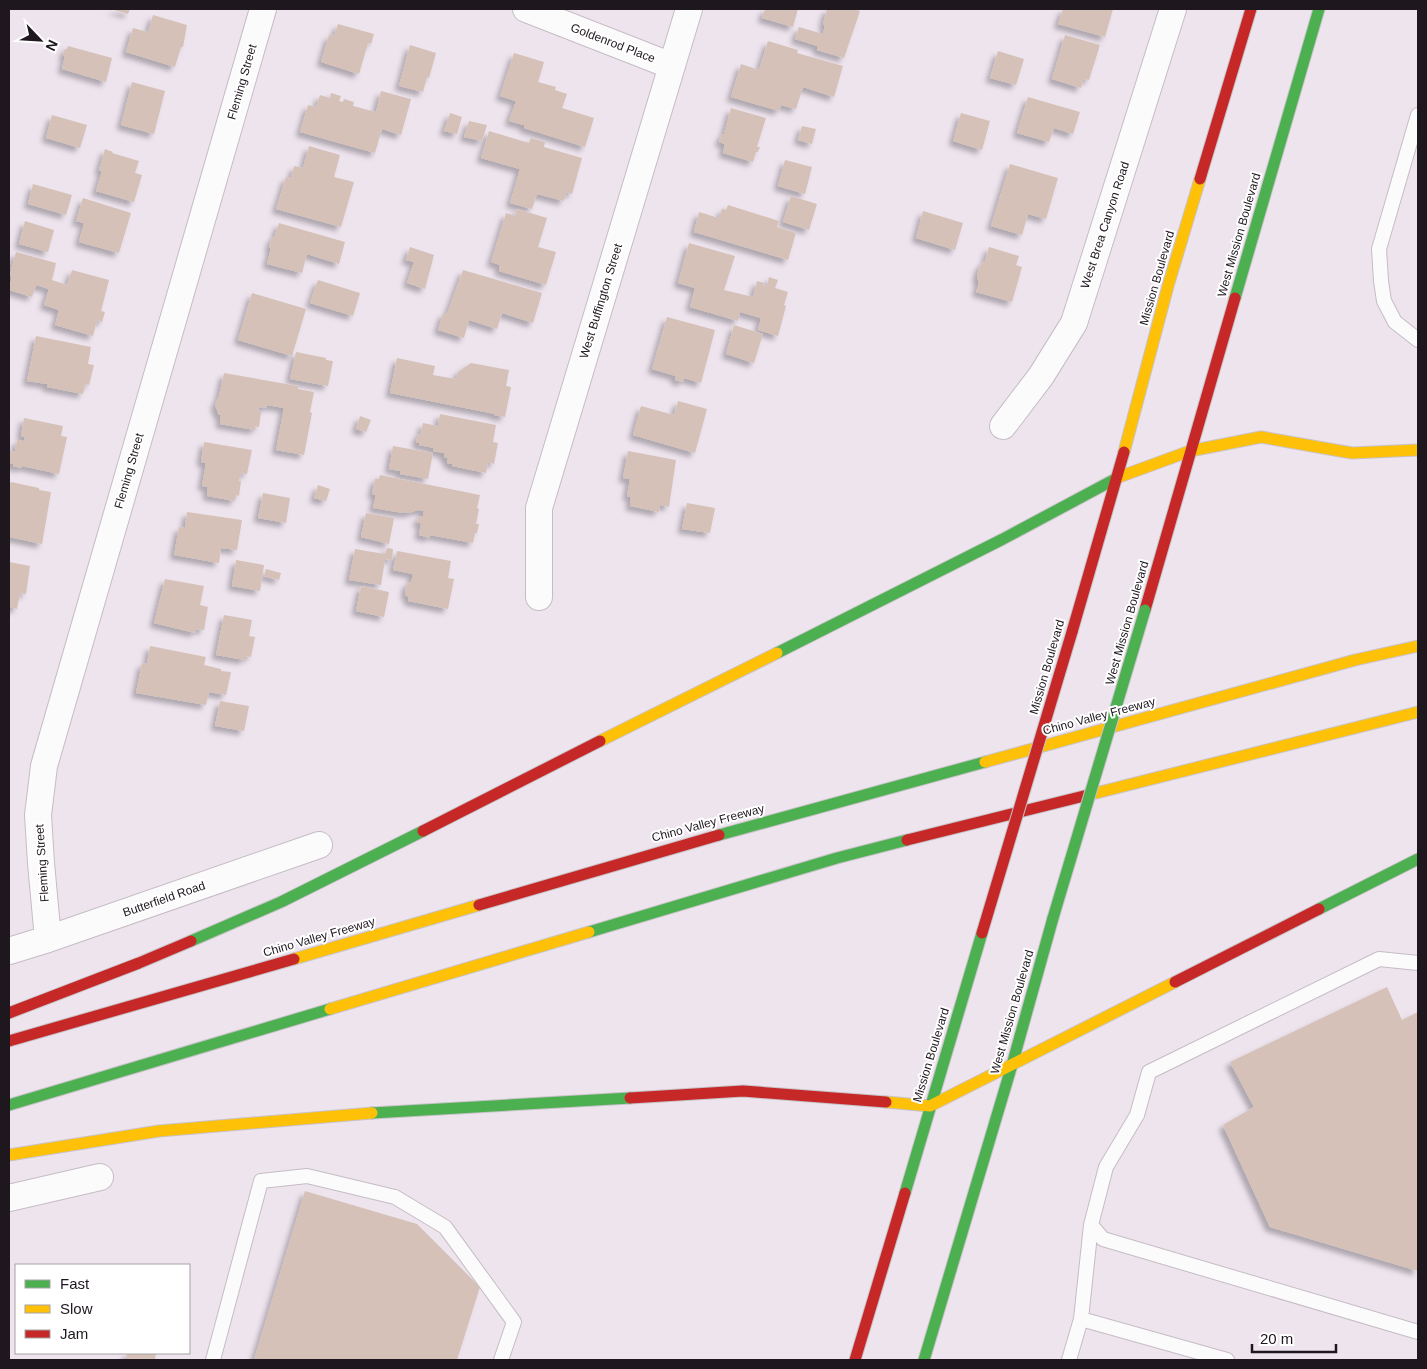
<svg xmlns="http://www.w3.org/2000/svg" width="1427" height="1369" viewBox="0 0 1427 1369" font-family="Helvetica,sans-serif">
	<defs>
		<filter id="shadow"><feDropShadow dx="-4.5" dy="4.5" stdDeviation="2.5" flood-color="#0004"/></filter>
	</defs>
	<rect width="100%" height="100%" fill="#eee4ee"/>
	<!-- building -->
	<path fill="#d5c1b7" filter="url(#shadow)" d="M111,9H130L128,14Z
		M765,9H798L793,27L762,18Z
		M827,9H853L860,11L844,58L817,50L818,46L795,39L799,27L823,34L825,25L823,24Z
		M1063,9H1113L1105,37L1058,24Z
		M153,15L187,25L183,47H181L175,67L126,52L133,28L148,32Z
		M338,24L374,34L371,44L368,43L359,74L321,62L329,35L334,36Z
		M1065,35L1100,45L1089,80L1083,79L1081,88L1052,79Z
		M768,41L798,50L797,53L843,66L834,97L803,87L796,109L781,105L779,111L731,97L741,64L759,70Z
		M410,45L436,53L429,78L427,77L423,92L399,86Z
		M68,46L112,58L106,82L62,69L65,56L63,55L65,49H67Z
		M998,51L1024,59L1016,85L990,78Z
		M514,53L544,62L538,82L556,87L555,90L567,94L562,108L594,118L585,147L524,128V125L509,121L516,101L500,96Z
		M132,82L165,91L154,134L121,125Z
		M381,91L411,99L401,135L382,129L375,153L300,132L308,105L316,107L320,95L330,98L331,93L341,96L339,101L343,102L344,99L354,102L353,106L376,112Z
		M1028,97L1080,112L1073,134L1054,128L1049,142L1017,133Z
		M731,108L766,118L757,147H760L758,152H756L753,162L723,153L725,144L719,142L722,134H724Z
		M450,113L462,117L457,134L444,131Z
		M961,113L990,121L982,150L953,141Z
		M52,115L87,125L80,148L46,138Z
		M469,121L487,125L482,141L464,137Z
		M802,126L816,129L812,144L798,140Z
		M489,131L529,143L531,138L545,142L544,147L582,158L572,194L566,192L564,201L537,194L532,209L510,203L520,169L481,158Z
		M309,146L340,155L334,177L354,182L341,227L276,209L286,177L291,178L294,166L303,168Z
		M105,149L113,152L112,153L139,161L135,173L142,175L134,202L96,191L102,171L99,170Z
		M785,160L812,167L805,194L778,186Z
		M1010,164L1058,178L1046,219L1028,214L1022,235L991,226Z
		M33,184L72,195L66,215L28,204Z
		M791,196L817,204L809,230L783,222Z
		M83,198L131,213L119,253L79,242L84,223L76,221Z
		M728,205L779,221L777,227L796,233L788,260L694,232L699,212L719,218L722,209L726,210Z
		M517,209L547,218L538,247L556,252L546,285L499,271L500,265L491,262L506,213L515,216Z
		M923,211L963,223L955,250L916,238Z
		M25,221L54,230L48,252L19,244Z
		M279,223L345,242L339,264L307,254L302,273L267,264L271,248H269L272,237L274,238Z
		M689,243L735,256L724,290L753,297L757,281L764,283L763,285L767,286L769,277L778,280L775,288L788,292L784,305L786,306L778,336L758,330L761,318L740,312L738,321L690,307L695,288L678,283Z
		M410,247L434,255L425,289L407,283L414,262L406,260Z
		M989,247L1019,256L1016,265L1022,267L1012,302L976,292L979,283L977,277L979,268L982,263L985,261Z
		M16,252L56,263L52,280L67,285L72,270L109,280L101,311L105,312L102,322L97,320L93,336L55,325L59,310L44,305L49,289L36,285L32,297L9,290L12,276L10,275Z
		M463,270L542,293L533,323L502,313L497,329L469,320L464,338L438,330L443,313L447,314Z
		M318,280L360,293L353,316L310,303Z
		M252,293L306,309L292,356L238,340Z
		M667,317L715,330L701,383L684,378L683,382L675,380L676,376L652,369Z
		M734,325L763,334L754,363L726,354Z
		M36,336L91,347L88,364L94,365L89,385L85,384L83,394L47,387V384L27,381Z
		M296,352L326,358V360L333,361L328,386L290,379Z
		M397,358L435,366L433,375L456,379L458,372L471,363L509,370L506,386L511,387L505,417L494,415L495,414L390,393Z
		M224,373L298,386V389L314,392L310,412L312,413L304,455L276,450L284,408L267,405L266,408L259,407L258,412H261L259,427L255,426V430L220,424L221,415H219L215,405L219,396Z
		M678,401L707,409L695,453L633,435L641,406L674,415Z
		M440,414L496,425L493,442L498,443L494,464L488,462L486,473L452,466V464L447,463L448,458L444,457V453L433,451L434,448L419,445V443H416L418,434L420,435L423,423L438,426Z
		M360,416L371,420L366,432L356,429Z
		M24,418L63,426L61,436L67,437L59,474L22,466L21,468L13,466V464H9V450L15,452L17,440L24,441L25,437L21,436Z
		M204,442L252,450L247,474L241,473L239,481H241L239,496L236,495L235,501L207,496L208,487L202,486L206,463L201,462Z
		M393,446L433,453L428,479L400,474V471L389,469Z
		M628,451L676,460L669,507L660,505L659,512L630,506L631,497L627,496L630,479L623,478Z
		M380,475L480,495L477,508L479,509L476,524H479L477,533H475L473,543L430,535V538L419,535L421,523H417L419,516L423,517L424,511L417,510L409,513L397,512L373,508L376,495L372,494L375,479H379Z
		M11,482L39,488V490L51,492L42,544L9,537V485Z
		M318,485L330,489L326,501L314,498Z
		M263,493L290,498L286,523L258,518Z
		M687,503L715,508L710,533L682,529Z
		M187,512L242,520L237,550L221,548L219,563L174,555L179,527L185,528Z
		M366,513L394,518L389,544L361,537Z
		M387,548L393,549L392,560L385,559L381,585L349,580L355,549L385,554Z
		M397,551L451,561L448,578L454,579L448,609L408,601L409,597L405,595L407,582L411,583L413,574L393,570Z
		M236,560L264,565L260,591L232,586Z
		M9,562L30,566L26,594L20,593L17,609L9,607Z
		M266,569L281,573L279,580L264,576Z
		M165,579L204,586L200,605L208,607L204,630L196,629L195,633L154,623Z
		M361,586L389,592L384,617L356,611Z
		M224,615L252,620L249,636L255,637L251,657L245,656V660L216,655Z
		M150,646L206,657L204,665L221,669V671L231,672L226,695L209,692L206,705L136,693L142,663L147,664Z
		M220,701L249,706L244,731L215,726Z
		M1387,987L1402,1020L1418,1012V1271L1270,1227L1223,1125L1254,1107L1230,1062Z
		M305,1191L417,1224L480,1287L457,1360H254Z
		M127,1353H156L155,1360H126Z"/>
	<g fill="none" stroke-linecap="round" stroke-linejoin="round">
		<!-- lane casing -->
		<g stroke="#c5bcc4" stroke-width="16">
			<path id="lane" d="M1418,115L1379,249L1381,281L1384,301L1395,322L1418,340
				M1091,1225L1103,1239L1418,1332
				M213,1360L261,1181L307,1176L395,1197L445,1227L514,1322L501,1360
				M1069,1360L1081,1319
				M1227,1360L1081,1319L1091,1225L1106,1167L1137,1115L1149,1072L1379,959L1418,963"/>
		</g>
		<!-- street casing -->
		<g stroke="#c5bcc4" stroke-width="28">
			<path id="street" d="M526,9L672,66
				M1003,426L1041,376L1074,323L1173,9
				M539,597V508L689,9
				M48,939L41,863L38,815L44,766L263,9
				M9,951L48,939L319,845
				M9,1198L100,1177"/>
		</g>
		<!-- fast casing -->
		<g stroke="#c7c3c7" stroke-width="13">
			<path id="fast" d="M1235,298L1319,9
				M777,653L1003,539L1119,477
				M719,835L985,762
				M1319,909L1418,859
				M589,932L837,858L907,840
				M191,941L281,902L423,831
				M9,1105L330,1009
				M372,1113L630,1098
				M905,1193L982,933
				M924,1360L1012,1065L1053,918"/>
		</g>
		<!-- slow casing -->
		<g stroke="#c7c3c7" stroke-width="13">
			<path id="slow" d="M1124,452L1168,286L1200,179
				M1119,477L1190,451L1261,437L1352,453L1418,450
				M600,741L777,653
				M985,762L1355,660L1418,646
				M1088,795L1418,712
				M294,959L479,905
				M330,1009L589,932
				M886,1102L930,1106L1175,982
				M9,1155L159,1131L372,1113"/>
		</g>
		<!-- jam casing -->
		<g stroke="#c7c3c7" stroke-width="13">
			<path id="jam" d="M1200,179L1251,9
				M1145,610L1235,298
				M1072,632L1124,452
				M423,831L600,741
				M907,840L1088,795
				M479,905L719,835
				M1175,982L1319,909
				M9,1013L139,963L191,941
				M9,1041L294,959
				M630,1098L743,1091L886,1102
				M855,1360L905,1193"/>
		</g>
		<!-- lane -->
		<use href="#lane" stroke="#fcfbfc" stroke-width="14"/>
		<!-- street -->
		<use href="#street" stroke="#fcfbfc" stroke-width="26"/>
		<!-- fast -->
		<use href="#fast" stroke="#4caf50" stroke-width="11"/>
		<!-- slow -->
		<use href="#slow" stroke="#ffc107" stroke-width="11"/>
		<!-- jam -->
		<use href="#jam" stroke="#c62828" stroke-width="11"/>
		<!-- fast-bridge casing -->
		<g stroke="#c7c3c7" stroke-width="13" stroke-linecap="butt">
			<path id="fast-bridge" d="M1053,918L1145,610"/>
		</g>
		<!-- jam-bridge casing -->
		<g stroke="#c7c3c7" stroke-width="13" stroke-linecap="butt">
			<path id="jam-bridge" d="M982,933L1072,632"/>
		</g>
		<!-- fast-bridge -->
		<use href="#fast-bridge" stroke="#4caf50" stroke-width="11"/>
		<!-- jam-bridge -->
		<use href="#jam-bridge" stroke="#c62828" stroke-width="11"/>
	</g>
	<g text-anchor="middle" stroke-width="4" stroke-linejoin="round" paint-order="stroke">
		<!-- street labels -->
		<g font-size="12" fill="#1e171e" stroke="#fff">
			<text transform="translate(613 43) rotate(21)" y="4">Goldenrod Place</text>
			<text transform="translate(242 82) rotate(-74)" y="4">Fleming Street</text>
			<text transform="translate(1105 225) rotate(-72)" y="4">West Brea Canyon Road</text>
			<text transform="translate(1239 235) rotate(-74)" y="4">West Mission Boulevard</text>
			<text transform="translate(1157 278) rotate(-74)" y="4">Mission Boulevard</text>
			<text transform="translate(601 301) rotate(-73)" y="4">West Buffington Street</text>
			<text transform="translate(129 471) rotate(-74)" y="4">Fleming Street</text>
			<text transform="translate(1127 623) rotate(-74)" y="4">West Mission Boulevard</text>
			<text transform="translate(1047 667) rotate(-74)" y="4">Mission Boulevard</text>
			<text transform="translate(1099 716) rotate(-15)" y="4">Chino Valley Freeway</text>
			<text transform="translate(708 823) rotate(-15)" y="4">Chino Valley Freeway</text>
			<text transform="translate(42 863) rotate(-94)" y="4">Fleming Street</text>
			<text transform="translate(164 899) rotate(-19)" y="4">Butterfield Road</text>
			<text transform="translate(319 937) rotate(-16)" y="4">Chino Valley Freeway</text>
			<text transform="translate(1012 1012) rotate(-74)" y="4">West Mission Boulevard</text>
			<text transform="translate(931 1055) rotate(-73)" y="4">Mission Boulevard</text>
		</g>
	</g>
	<!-- border -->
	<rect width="1427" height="1369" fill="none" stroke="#1e171e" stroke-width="20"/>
	<!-- legend -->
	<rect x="15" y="1264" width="175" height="90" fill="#ffffff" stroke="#a5a2a5"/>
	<rect x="25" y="1280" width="25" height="8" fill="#4caf50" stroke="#a5a2a5"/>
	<text x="60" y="1289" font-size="15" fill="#1e171e">Fast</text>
	<rect x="25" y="1305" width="25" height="8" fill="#ffc107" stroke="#a5a2a5"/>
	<text x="60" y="1314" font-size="15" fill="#1e171e">Slow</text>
	<rect x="25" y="1330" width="25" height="8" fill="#c62828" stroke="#a5a2a5"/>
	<text x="60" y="1339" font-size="15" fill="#1e171e">Jam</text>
	<!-- north arrow -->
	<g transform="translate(40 40) rotate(115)" stroke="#ffffff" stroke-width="4" paint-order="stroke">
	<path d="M0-4L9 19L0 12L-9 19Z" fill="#1e171e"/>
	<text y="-8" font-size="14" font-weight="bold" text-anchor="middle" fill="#1e171e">N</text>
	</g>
	<!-- scale -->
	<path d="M1252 1344v8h84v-8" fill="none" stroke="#1e171e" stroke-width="2.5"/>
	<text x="1260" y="1344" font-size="15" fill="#1e171e" stroke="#ffffff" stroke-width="4" paint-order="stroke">20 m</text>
</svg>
